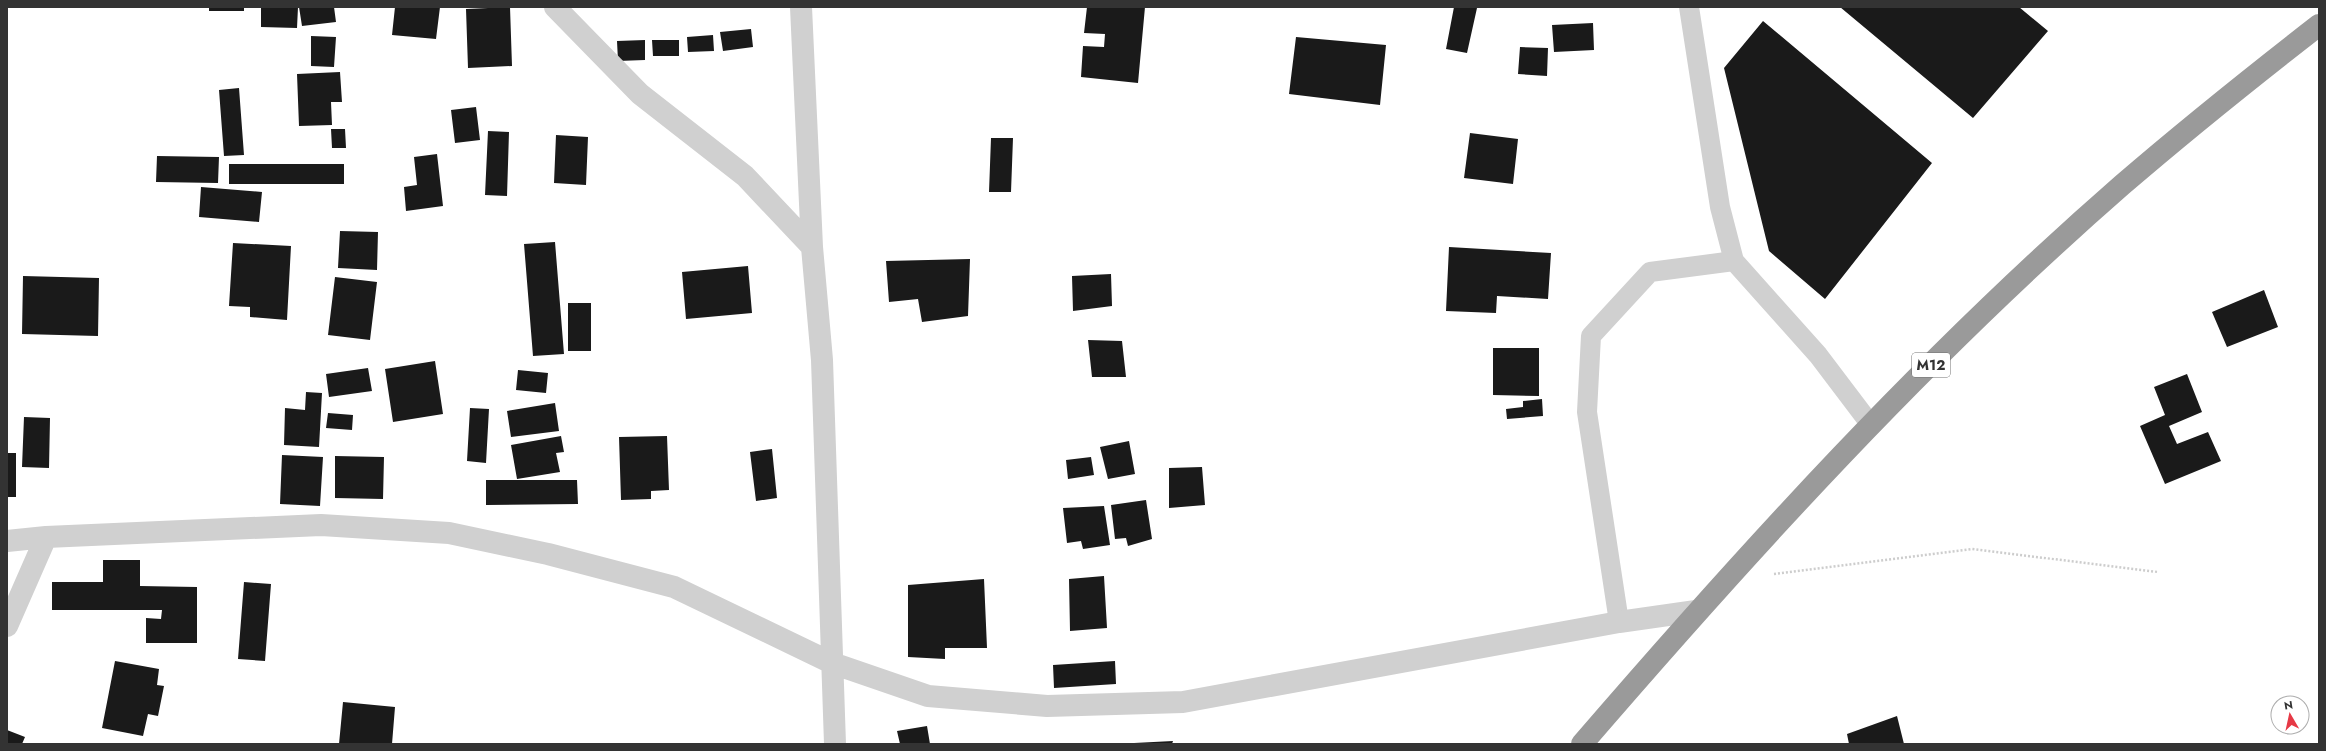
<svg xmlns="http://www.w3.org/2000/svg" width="2326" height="751" viewBox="0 0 2326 751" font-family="Jost,sans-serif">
	<rect width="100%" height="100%" fill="#fff"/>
	<!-- building -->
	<path fill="#1a1a1a" d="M209,7H244V11H209Z
		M261,7H298L297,28L261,27Z
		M299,7H334L336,22L302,26Z
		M395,7H440L436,39L392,35Z
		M510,7L512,66L468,68L466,9Z
		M1087,7H1145L1138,83L1081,77L1083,46L1104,47L1105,34L1084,33Z
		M1454,7L1477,8L1467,53L1446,49Z
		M1840,7H2019L2048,31L1973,118Z
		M1763,21L1932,163L1825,299L1769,251L1724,68Z
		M1593,23L1594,50L1554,52L1552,25Z
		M751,29L753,47L723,51L720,32Z
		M713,35L714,51L688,52L687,37Z
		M311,36L336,37L334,67L311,66Z
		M1296,37L1386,45L1380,105L1289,94Z
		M645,40V60L618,61L617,41Z
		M652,40H679V56H653Z
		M1520,47L1548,48L1547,76L1518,74Z
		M340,72L342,102H331L332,125L299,126L297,74Z
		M239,88L244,155L224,156L219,90Z
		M476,107L480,140L455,143L451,110Z
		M331,129H345L346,148H332Z
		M488,131L509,132L507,196L485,195Z
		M1470,133L1518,139L1513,184L1464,178Z
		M556,135L588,137L586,185L554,183Z
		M991,138H1013L1011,192H989Z
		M437,154L443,206L406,211L404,187L417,185L414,157Z
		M157,156L219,157L218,183L156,182Z
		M229,164H344V184H229Z
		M201,187L262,192L259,222L199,217Z
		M340,231L378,232L377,270L338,268Z
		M555,242L564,354L533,356L524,244Z
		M233,243L291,246L287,320L250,317V307L229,306Z
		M1449,247L1551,253L1548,299L1497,296L1496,313L1446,311Z
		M970,259L968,316L922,322L918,299L889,302L886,261Z
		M748,266L752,313L686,319L682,272Z
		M1111,274L1112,306L1073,311L1072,276Z
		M23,276L99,278L98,336L22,334Z
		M335,277L377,282L370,340L328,335Z
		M2264,290L2278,327L2227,347L2212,312Z
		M568,303H591V351H568Z
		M1088,340L1122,341L1126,377H1092Z
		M1493,348H1539V396L1493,395Z
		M435,361L443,414L393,422L385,369Z
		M368,368L372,391L329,397L326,374Z
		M518,370L548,373L546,393L516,390Z
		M2187,374L2202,412L2169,426L2177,444L2208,432L2221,461L2165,484L2140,426L2165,415L2154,387Z
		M306,392L322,393L319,447L284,445L285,408L305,410Z
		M1542,399L1543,416L1507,419L1506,409L1523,407V401Z
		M555,403L559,431L511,437L507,411Z
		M470,408L489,409L486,463L467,461Z
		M328,413L353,415L352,430L326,428Z
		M24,417L50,418L49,468L22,467Z
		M561,436L564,452L556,453L560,472L517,479L511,445Z
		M667,436L669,490L651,491V499L621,500L619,437Z
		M1129,441L1135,474L1108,479L1100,447Z
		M772,449L777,498L756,501L750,452Z
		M7,453H16V497H7Z
		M282,455L323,457L320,506L280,504Z
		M335,456L384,457L383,499L335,498Z
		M1091,457L1094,475L1068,479L1066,460Z
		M1202,467L1205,505L1169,508V468Z
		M486,480H577L578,504L486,505Z
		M1146,500L1152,539L1128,546L1126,538L1115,539L1111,505Z
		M1104,506L1110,545L1083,549L1081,541L1067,543L1063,508Z
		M103,560H140V586L197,587V643H146V618L161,619L162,610H52V582H103Z
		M1104,576L1107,628L1070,631L1069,579Z
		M984,579L987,648H945V659L908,657V585Z
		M244,582L271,584L265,661L238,659Z
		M115,661L159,669L157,685L164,686L158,716L148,714L143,736L102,728Z
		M1115,661L1116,684L1054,688L1053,665Z
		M343,702L395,707L392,744H339Z
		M1897,716L1904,744H1849L1847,734Z
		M927,726L930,744H900L897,731Z
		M7,730L25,737L22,744H7Z
		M1173,741L1172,744H1134V743Z"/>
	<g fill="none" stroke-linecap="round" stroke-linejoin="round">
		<!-- path -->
		<path stroke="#cdcdcd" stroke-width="2.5" stroke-dasharray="2 2" stroke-linecap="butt" d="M1774,574L1972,549L2158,572"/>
		<!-- lane -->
		<path stroke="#d0d0d0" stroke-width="20" d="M1689,7L1720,207L1734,261L1818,355L1871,425
			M1619,622L1587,412L1591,336L1650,272L1734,261"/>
		<!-- street -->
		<path stroke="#d0d0d0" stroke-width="22" d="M555,7L640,94L745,176L812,247
			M801,7L812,247L822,360L835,744
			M7,541L46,537L321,525L449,533L548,554L674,587L832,663L928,696L1047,706L1183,702L1619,622L1696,611
			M7,626L46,537"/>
		<!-- highway -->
		<path stroke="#9a9a9a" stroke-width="22" d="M1582,744C1751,548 1926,356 2122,185C2186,130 2252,77 2319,25"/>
	</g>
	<g text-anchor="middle" stroke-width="4" stroke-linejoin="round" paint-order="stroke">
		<!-- shield labels -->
		<rect fill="#fff" stroke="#707070" stroke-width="1" x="1912" y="353" width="38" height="24" rx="3"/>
		<g font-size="14" font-weight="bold" fill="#333">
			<text x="1931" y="370">M12</text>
		</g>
	</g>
	<!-- border -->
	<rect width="2326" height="751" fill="none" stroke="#333333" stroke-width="16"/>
	<!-- north arrow -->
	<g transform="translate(2290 715) rotate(351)"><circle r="19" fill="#ffffff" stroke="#adadad"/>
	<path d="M0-3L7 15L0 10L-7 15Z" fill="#e63946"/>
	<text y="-6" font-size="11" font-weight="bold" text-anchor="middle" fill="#333333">N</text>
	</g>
</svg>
